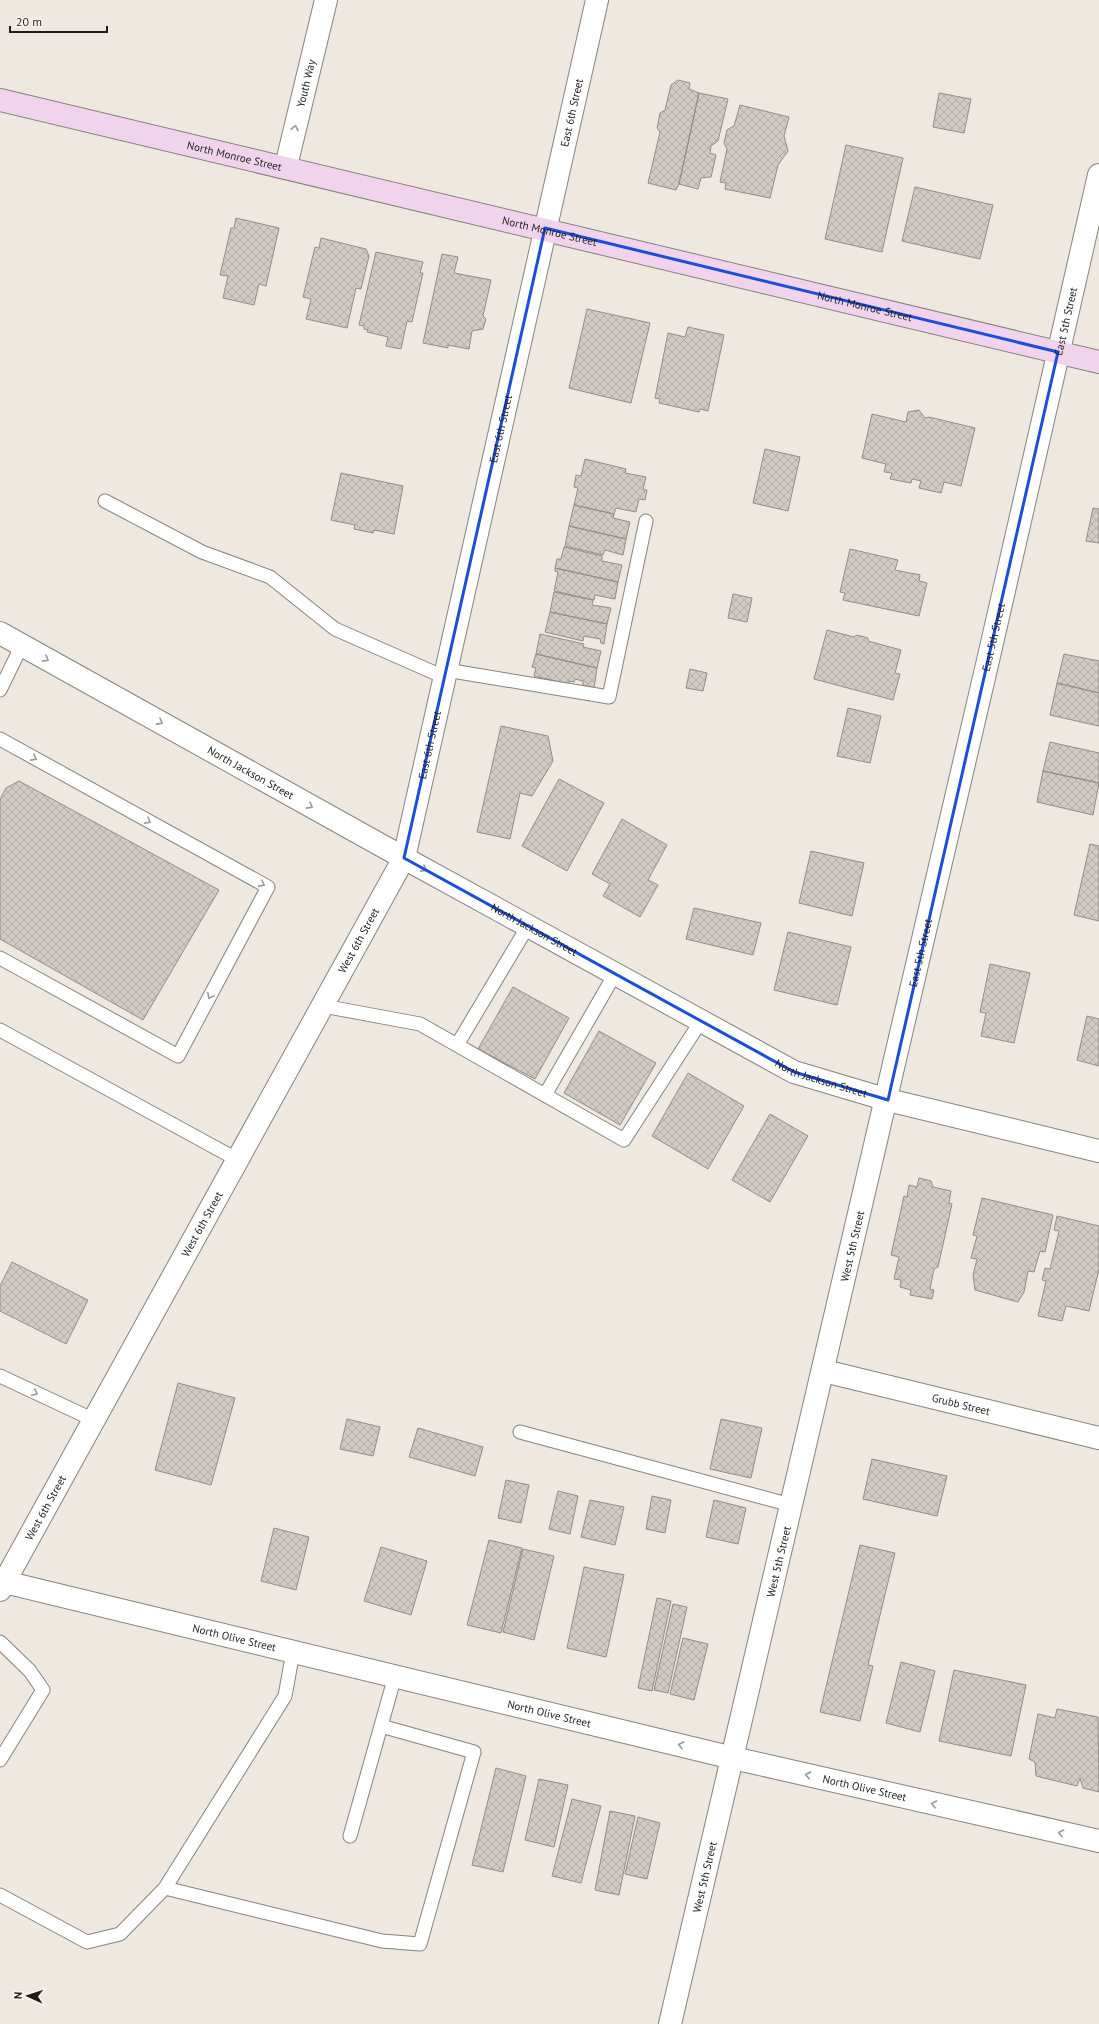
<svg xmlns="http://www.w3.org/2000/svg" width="1099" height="2024" viewBox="0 0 1099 2024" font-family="'PT Sans',sans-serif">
	<defs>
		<pattern id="building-cross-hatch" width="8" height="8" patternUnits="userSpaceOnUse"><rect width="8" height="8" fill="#d0cac3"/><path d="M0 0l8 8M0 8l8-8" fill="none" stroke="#b2ada7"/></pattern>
	</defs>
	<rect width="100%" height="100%" fill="#eee8e0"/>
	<!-- building -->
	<path fill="url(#building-cross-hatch)" stroke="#918c85" d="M678,80L690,83L689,89L699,93L679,184L676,190L648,183L660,132L657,128L660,113L665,110L671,85Z
		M699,93L728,99L718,141L711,146L710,153L716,155L711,177L701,178L698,189L679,184Z
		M939,93L971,99L964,133L933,127Z
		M740,105L789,117L784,136L788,151L778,165L770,198L725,189L726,183L720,182L727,149L724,143L727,130L734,126Z
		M846,145L903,158L882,252L825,239Z
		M915,187L993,205L980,259L902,241Z
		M236,218L279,228L266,286L259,284L254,305L223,298L228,276L220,275L231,228H234Z
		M321,238L366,249L369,256L361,289L356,288L347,328L306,319L311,299L303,297L315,247L319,248Z
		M376,252L423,262L420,273H423L412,322L407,321L401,349L386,346L388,337L367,332L368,330L364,329V326L359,325Z
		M442,254L458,257L454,273L491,280L483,316L486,319L483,329L472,331L469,349L448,345V348L423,343Z
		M587,309L650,323L631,403L569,388Z
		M688,327L724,335L708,411L700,409L699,412L659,403L660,399L655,398L668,333L685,337Z
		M919,410L925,418L929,417L975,428L961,486L944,482L941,493L919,488L921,481L912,479L911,483L890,479L892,473L884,472L886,464L862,458L872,414L906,422L908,412Z
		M765,449L800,457L788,511L753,503Z
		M585,459L626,469L625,473L646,477L643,489L647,490L645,500L639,499L636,512L616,508L614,514L574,505L578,488L574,487L576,475L581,476Z
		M341,473L403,486L394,534L374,530L373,533L354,529L355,525L331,520Z
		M574,505L614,514L613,518L630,522L626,539L569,526Z
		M1093,508L1099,509V543L1086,541Z
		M569,526L626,539L623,555L605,550L603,555L565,546Z
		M564,547L602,556V561L622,565L618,582L555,568L557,559H561Z
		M850,549L898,560L895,570L920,575L919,581L927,583L919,616L843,600L845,593L840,592Z
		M555,568L618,582L615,599L595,595L594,600L554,591L558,572L555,571Z
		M554,592L593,600L592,605L611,608L607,624L550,612Z
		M733,594L752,598L747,622L728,618Z
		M550,612L607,624L604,644L601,643L600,639L584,636L583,641L545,632Z
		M827,630L854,637L857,635L868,638V641L901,650L895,673L900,674L893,700L814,679Z
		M540,634L584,644L583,647L601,651L597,668L536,654Z
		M536,654L597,668L594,688L583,685V681L575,679L574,682L569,681V684L534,676L536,668L532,667Z
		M1064,654L1099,661V693L1057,683Z
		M690,669L707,673L703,691L686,688Z
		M1057,683L1099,693V726L1050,715Z
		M848,708L881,716L870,763L837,756Z
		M501,726L548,736L553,761L532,796L520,793L510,839L477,832Z
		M1050,742L1099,753V783L1043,771Z
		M1043,771L1099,783L1093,815L1037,802Z
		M559,779L604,803L567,871L522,846Z
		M19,781L219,890L143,1020L0,939V799L6,788Z
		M622,819L667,845L648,880L658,885L640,917L603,896L610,884L592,874Z
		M1090,844L1099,846V921L1074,915Z
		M811,851L864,863L852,916L799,903Z
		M694,908L761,923L753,955L686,939Z
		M788,932L851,947L837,1005L774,990Z
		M990,964L1030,973L1014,1043L981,1036L986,1013L980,1012Z
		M513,987L569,1018L535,1079L478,1049Z
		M1087,1016L1099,1019V1066L1077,1060Z
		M599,1031L656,1063L620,1125L564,1093Z
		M688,1073L744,1106L708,1169L652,1136Z
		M770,1114L808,1136L770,1202L732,1180Z
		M919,1178L931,1181L933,1187L951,1191L949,1203L952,1204L938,1267L934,1269L930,1289L934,1290L932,1299L910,1295L911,1290L900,1287L901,1280L894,1279L899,1257L891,1255L904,1196L907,1197L909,1185L917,1187Z
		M982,1198L1053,1215L1045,1252L1040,1251L1034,1272L1028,1271L1024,1292L1018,1302L975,1290L973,1275L977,1259L971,1258L977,1236L973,1235Z
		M1057,1216L1099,1226V1269L1089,1311L1066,1306L1062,1321L1038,1316L1046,1281L1042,1280L1045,1268L1050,1269L1059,1231L1054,1230Z
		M12,1262L88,1300L66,1344L0,1311V1286Z
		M178,1383L235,1398L211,1485L155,1470Z
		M347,1419L380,1427L373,1456L340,1449Z
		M721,1419L762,1428L751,1478L710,1469Z
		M418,1428L483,1447L475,1476L409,1457Z
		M872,1459L947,1476L937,1516L863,1499Z
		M506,1480L529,1485L521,1523L498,1518Z
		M558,1491L578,1496L570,1534L549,1529Z
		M652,1496L671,1500L665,1533L646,1529Z
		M590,1500L624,1507L615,1545L581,1537Z
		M714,1500L746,1508L738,1544L706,1537Z
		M274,1528L309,1537L296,1590L261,1581Z
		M489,1540L522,1548L501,1633L467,1625Z
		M860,1545L895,1553L868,1665L873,1666L860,1721L820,1712Z
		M381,1547L427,1561L411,1615L364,1601Z
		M523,1549L554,1556L534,1640L503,1632Z
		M584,1567L624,1575L606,1657L567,1648Z
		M657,1598L671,1601L652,1691L638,1688Z
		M673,1604L687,1607L668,1693L654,1690Z
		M683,1638L708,1644L694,1700L670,1694Z
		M901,1662L935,1671L920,1732L886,1723Z
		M954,1670L1026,1685L1011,1756L939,1741Z
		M1057,1709L1098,1717L1099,1792L1083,1788L1080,1778L1077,1786L1036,1776L1035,1762L1029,1759L1038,1714L1055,1718Z
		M496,1768L526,1776L503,1872L472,1865Z
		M539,1779L568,1785L554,1847L525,1840Z
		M572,1799L601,1806L581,1883L552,1876Z
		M610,1811L635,1816L619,1895L595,1890Z
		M638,1817L660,1823L647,1879L625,1874Z"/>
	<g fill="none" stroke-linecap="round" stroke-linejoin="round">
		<!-- service casing -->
		<g stroke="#87827b" stroke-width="15">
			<path id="service" d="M105,501L202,552L270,577L335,629L444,677
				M446,670L609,697L646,521
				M0,690L22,645
				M0,739L268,887L178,1056L0,958
				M323,1006L420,1024L624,1140L701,1021
				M0,1030L238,1160
				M457,1045L528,926
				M545,1095L615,974
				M0,1376L94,1420
				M520,1432L791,1505
				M0,1642L30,1671L43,1690L0,1760
				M293,1652L285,1696L165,1888L382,1941L420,1944L474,1752L381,1726
				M350,1836L395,1676
				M0,1895L87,1942L120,1934L165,1888"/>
		</g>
		<!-- minor casing -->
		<g stroke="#87827b" stroke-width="24">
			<g id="minor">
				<path id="s1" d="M286,166L326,0"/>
				<path id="s2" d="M0,633L404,858L794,1072L888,1100L1099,1151"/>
				<path id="s3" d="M824,1371L1099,1438"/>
				<path id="s4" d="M0,1581L733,1758L1099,1841"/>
				<path id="s5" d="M0,1590L404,858L597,0"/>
				<path id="s6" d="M670,2024C815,1408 959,792 1099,175"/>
			</g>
		</g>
		<!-- secondary casing -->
		<g stroke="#87827b" stroke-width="24">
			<g id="secondary">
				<path id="s7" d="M0,100L1099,362"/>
			</g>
		</g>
		<!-- service -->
		<use href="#service" stroke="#fff" stroke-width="13"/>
		<!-- minor -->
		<use href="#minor" stroke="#fff" stroke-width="22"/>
		<!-- secondary -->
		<use href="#secondary" stroke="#f2d3ee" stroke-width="22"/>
	</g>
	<!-- one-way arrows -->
	<defs><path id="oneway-chevron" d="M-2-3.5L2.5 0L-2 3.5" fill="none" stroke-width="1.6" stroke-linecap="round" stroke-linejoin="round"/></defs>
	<g stroke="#9a9998">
		<use href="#oneway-chevron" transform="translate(295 128) rotate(-77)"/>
		<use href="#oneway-chevron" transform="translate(46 659) rotate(29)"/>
		<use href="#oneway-chevron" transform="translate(160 722) rotate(29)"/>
		<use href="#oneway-chevron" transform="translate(34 758) rotate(29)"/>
		<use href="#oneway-chevron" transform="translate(310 806) rotate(29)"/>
		<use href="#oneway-chevron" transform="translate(148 821) rotate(29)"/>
		<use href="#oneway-chevron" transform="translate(424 869) rotate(29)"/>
		<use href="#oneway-chevron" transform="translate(262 884) rotate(29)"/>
		<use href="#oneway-chevron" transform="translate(210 996) rotate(118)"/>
		<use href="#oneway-chevron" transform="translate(35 1393) rotate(25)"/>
		<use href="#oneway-chevron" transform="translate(681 1745) rotate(-166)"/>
		<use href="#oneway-chevron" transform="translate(808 1775) rotate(-167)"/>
		<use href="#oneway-chevron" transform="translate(934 1804) rotate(-167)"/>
		<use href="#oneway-chevron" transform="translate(1061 1833) rotate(-167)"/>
	</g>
	<!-- marked area -->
	<path fill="none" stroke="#1d4ed8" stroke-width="3" stroke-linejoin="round" d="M545,228L1058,352L888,1100L794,1072L404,858Z"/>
	<g text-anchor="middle" stroke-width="3" stroke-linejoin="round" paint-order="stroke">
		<!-- street labels -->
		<g font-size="11" fill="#1f1d1b" stroke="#fbf5ed">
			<text dy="4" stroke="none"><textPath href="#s1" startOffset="85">Youth Way</textPath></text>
			<text dy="4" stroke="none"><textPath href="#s5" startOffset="1600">East 6th Street</textPath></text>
			<text dy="4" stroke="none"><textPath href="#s7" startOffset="241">North Monroe Street</textPath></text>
			<text dy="4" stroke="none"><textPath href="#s7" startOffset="565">North Monroe Street</textPath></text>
			<text dy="4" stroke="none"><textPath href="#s7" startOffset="889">North Monroe Street</textPath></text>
			<text dy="4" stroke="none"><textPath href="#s6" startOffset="1748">East 5th Street</textPath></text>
			<text dy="4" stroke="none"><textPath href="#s5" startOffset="1276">East 6th Street</textPath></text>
			<text dy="4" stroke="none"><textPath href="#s6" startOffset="1424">East 5th Street</textPath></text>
			<text dy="4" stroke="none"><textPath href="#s5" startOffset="952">East 6th Street</textPath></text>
			<text dy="4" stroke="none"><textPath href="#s2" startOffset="287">North Jackson Street</textPath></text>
			<text dy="4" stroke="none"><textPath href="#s2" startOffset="611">North Jackson Street</textPath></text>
			<text dy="4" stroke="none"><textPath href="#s5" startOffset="742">West 6th Street</textPath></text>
			<text dy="4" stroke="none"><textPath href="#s6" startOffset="1100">East 5th Street</textPath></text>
			<text dy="4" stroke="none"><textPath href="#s2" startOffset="935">North Jackson Street</textPath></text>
			<text dy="4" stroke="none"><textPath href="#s5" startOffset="418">West 6th Street</textPath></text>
			<text dy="4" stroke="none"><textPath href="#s6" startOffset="799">West 5th Street</textPath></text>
			<text dy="4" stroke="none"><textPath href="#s3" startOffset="141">Grubb Street</textPath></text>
			<text dy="4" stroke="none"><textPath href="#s5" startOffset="94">West 6th Street</textPath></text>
			<text dy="4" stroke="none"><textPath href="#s6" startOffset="475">West 5th Street</textPath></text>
			<text dy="4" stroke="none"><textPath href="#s4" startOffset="241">North Olive Street</textPath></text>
			<text dy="4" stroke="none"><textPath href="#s4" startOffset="565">North Olive Street</textPath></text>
			<text dy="4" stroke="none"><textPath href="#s4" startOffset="889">North Olive Street</textPath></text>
			<text dy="4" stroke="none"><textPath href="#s6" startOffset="151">West 5th Street</textPath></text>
		</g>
	</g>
	<!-- north arrow -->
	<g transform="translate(28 1996) rotate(273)" stroke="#fbf5ed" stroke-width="3" paint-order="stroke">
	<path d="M0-3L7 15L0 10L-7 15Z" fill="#1f1d1b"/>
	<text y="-6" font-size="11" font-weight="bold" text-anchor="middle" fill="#1f1d1b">N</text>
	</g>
	<!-- scale -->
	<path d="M10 26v6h97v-6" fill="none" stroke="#1f1d1b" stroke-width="2"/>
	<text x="16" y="26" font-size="12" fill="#1f1d1b" stroke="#fbf5ed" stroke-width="3" paint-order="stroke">20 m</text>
</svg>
